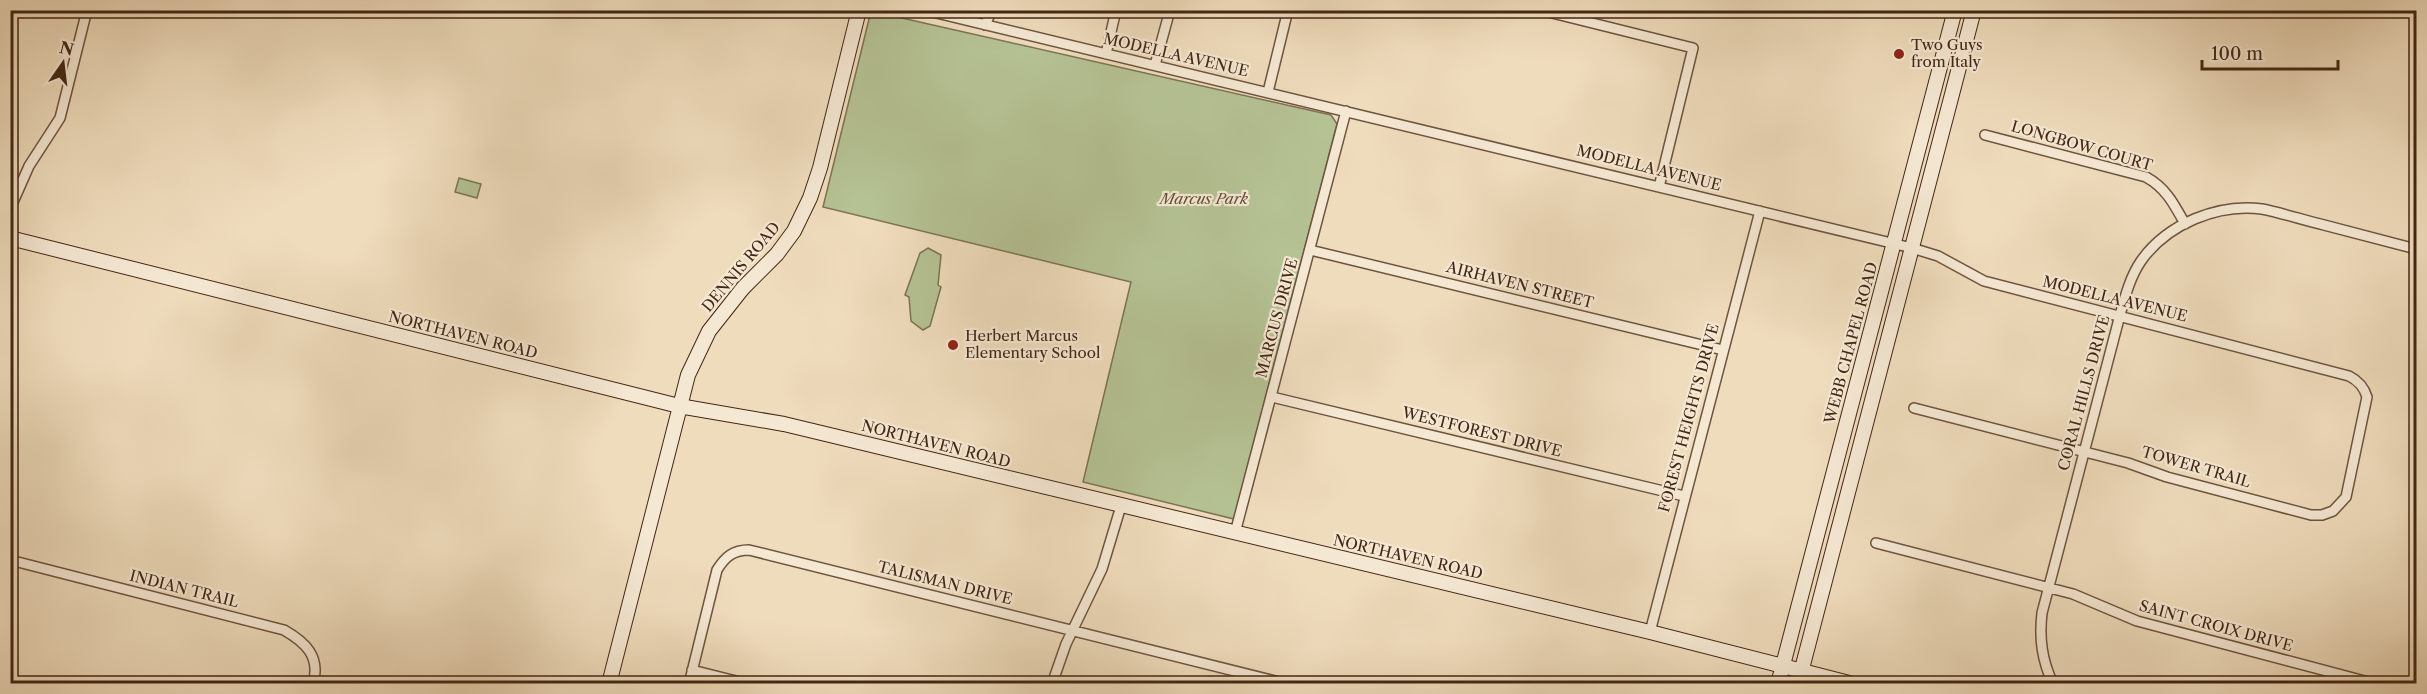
<svg xmlns="http://www.w3.org/2000/svg" width="2427" height="694" viewBox="0 0 2427 694" font-family="'Libre Caslon Text',serif">
	<rect width="100%" height="100%" fill="#efdcbc"/>
	<filter id="stains"><feTurbulence type="fractalNoise" baseFrequency=".00333" numOctaves="4"/><feColorMatrix values="0 0 0 0 .2 0 0 0 0 .09 0 0 0 0 .02 0 0 0 .5 -.17"/></filter>
	<radialGradient id="worn" r=".72"><stop offset=".6" stop-color="#630" stop-opacity="0"/><stop offset="1" stop-color="#630" stop-opacity=".3"/></radialGradient>
	<!-- green -->
	<path fill="#b5c294" stroke="#7c7454" stroke-width="1.5" d="M871,11L1331,115L1337,124L1234,519L1083,482L1131,282L823,207Z
		M459,178L481,184L477,198L455,192Z
		M928,248L941,255L938,285L941,287L930,326L923,330L911,321L909,297L905,295L920,253Z"/>
	<g fill="none" stroke-linecap="round" stroke-linejoin="round">
		<!-- street casing -->
		<g stroke="#6e543f" stroke-width="12">
			<path id="street" d="M924,10L1912,248L1938,256L1984,281L2349,376C2359,381 2364,387 2367,397L2346,497L2333,511L2322,515H2311L2167,477L2128,463L1914,408
				M1540,10L1693,48L1659,187
				M985,25L992,10
				M1106,54L1116,10
				M1155,65L1170,10
				M1268,92L1288,10
				M1985,135L2146,177C2166,188 2174,204 2185,224
				M10,209L29,166L60,118L87,10
				M1310,250L1723,350
				M1272,397L1684,496
				M1235,533L1346,111
				M1876,543L2073,594L2137,621L2376,684
				M10,560L284,630C305,642 321,656 313,684
				M1650,632L1760,211
				M692,670L748,684
				M689,684L717,570C725,557 733,550 749,550L1287,684
				M1052,684L1066,644L1102,569L1121,506
				M2053,684C2042,660 2039,639 2042,613L2120,315C2125,297 2130,277 2141,261C2167,224 2218,203 2262,209C2282,213 2303,220 2324,225C2355,233 2386,241 2416,249"/>
		</g>
		<!-- secondary casing -->
		<g stroke="#432615" stroke-width="16">
			<path id="secondary" d="M10,238L679,406L784,424L1650,632L1853,684
				M609,684L688,375L709,331L743,288L777,254L794,231L810,198L820,168L859,10
				M1778,684L1955,10
				M1798,684L1974,10"/>
		</g>
		<!-- street -->
		<use href="#street" stroke="#f5e8d3" stroke-width="9"/>
		<!-- secondary -->
		<use href="#secondary" stroke="#f5e8d3" stroke-width="14"/>
	</g>
	<!-- markers -->
	<g fill="#8f2418" stroke="#f5e8d3" stroke-width="2">
		<circle cx="1899" cy="54" r="6"/>
		<circle cx="953" cy="345" r="6"/>
	</g>
	<g text-anchor="middle" stroke-width="4.5" stroke-linejoin="round" paint-order="stroke">
		<!-- poi labels -->
		<g font-size="15" fill="#432615" stroke="#f5e8d3" text-anchor="start">
			<text x="1911" y="50">Two Guys<tspan x="1911" dy="17">from Italy</tspan></text>
			<text x="965" y="341">Herbert Marcus<tspan x="965" dy="17">Elementary School</tspan></text>
		</g>
		<!-- street labels -->
		<g font-size="15" fill="#432615" stroke="#f5e8d3">
			<text transform="translate(1176 55) rotate(13)" y="5">MODELLA AVENUE</text>
			<text transform="translate(2082 146) rotate(16)" y="5">LONGBOW COURT</text>
			<text transform="translate(1649 168) rotate(14)" y="5">MODELLA AVENUE</text>
			<text transform="translate(741 267) rotate(-50)" y="5">DENNIS ROAD</text>
			<text transform="translate(1520 285) rotate(14)" y="5">AIRHAVEN STREET</text>
			<text transform="translate(2115 299) rotate(14)" y="5">MODELLA AVENUE</text>
			<text transform="translate(1277 318) rotate(-75)" y="5">MARCUS DRIVE</text>
			<text transform="translate(463 335) rotate(14)" y="5">NORTHAVEN ROAD</text>
			<text transform="translate(1851 343) rotate(-75)" y="5">WEBB CHAPEL ROAD</text>
			<text transform="translate(2084 393) rotate(-75)" y="5">CORAL HILLS DRIVE</text>
			<text transform="translate(1689 418) rotate(-75)" y="5">FOREST HEIGHTS DRIVE</text>
			<text transform="translate(1482 432) rotate(14)" y="5">WESTFOREST DRIVE</text>
			<text transform="translate(936 444) rotate(14)" y="5">NORTHAVEN ROAD</text>
			<text transform="translate(2196 467) rotate(16)" y="5">TOWER TRAIL</text>
			<text transform="translate(1408 557) rotate(13)" y="5">NORTHAVEN ROAD</text>
			<text transform="translate(945 583) rotate(14)" y="5">TALISMAN DRIVE</text>
			<text transform="translate(184 589) rotate(14)" y="5">INDIAN TRAIL</text>
			<text transform="translate(2216 626) rotate(15)" y="5">SAINT CROIX DRIVE</text>
		</g>
		<!-- park labels -->
		<g font-size="15" font-style="italic" fill="#604d35" stroke="#f5e8d3">
			<text x="1204" y="204">Marcus Park</text>
		</g>
	</g>
	<!-- margin -->
	<rect width="2427" height="694" fill="none" stroke="#efdcbc" stroke-width="36"/>
	<rect x="12" y="12" width="2403" height="670" fill="none" stroke="#432615" stroke-width="3"/>
	<rect x="18" y="18" width="2391" height="658" fill="none" stroke="#432615" stroke-width="1.5"/>
	<!-- north arrow -->
	<g transform="translate(63 63) rotate(14)" stroke="#f5e8d3" stroke-width="4.5" paint-order="stroke">
	<path d="M0-4.5L10 22L0 15L-10 22Z" fill="#432615"/>
	<text y="-9" font-size="16" font-weight="bold" text-anchor="middle" fill="#432615">N</text>
	</g>
	<!-- scale -->
	<path d="M2202 60v9h136v-9" fill="none" stroke="#432615" stroke-width="3"/>
	<text x="2211" y="60" font-size="18" fill="#432615" stroke="#f5e8d3" stroke-width="4.5" paint-order="stroke">100 m</text>
	<rect width="100%" height="100%" filter="url(#stains)"/>
	<rect width="100%" height="100%" fill="url(#worn)"/>
</svg>
